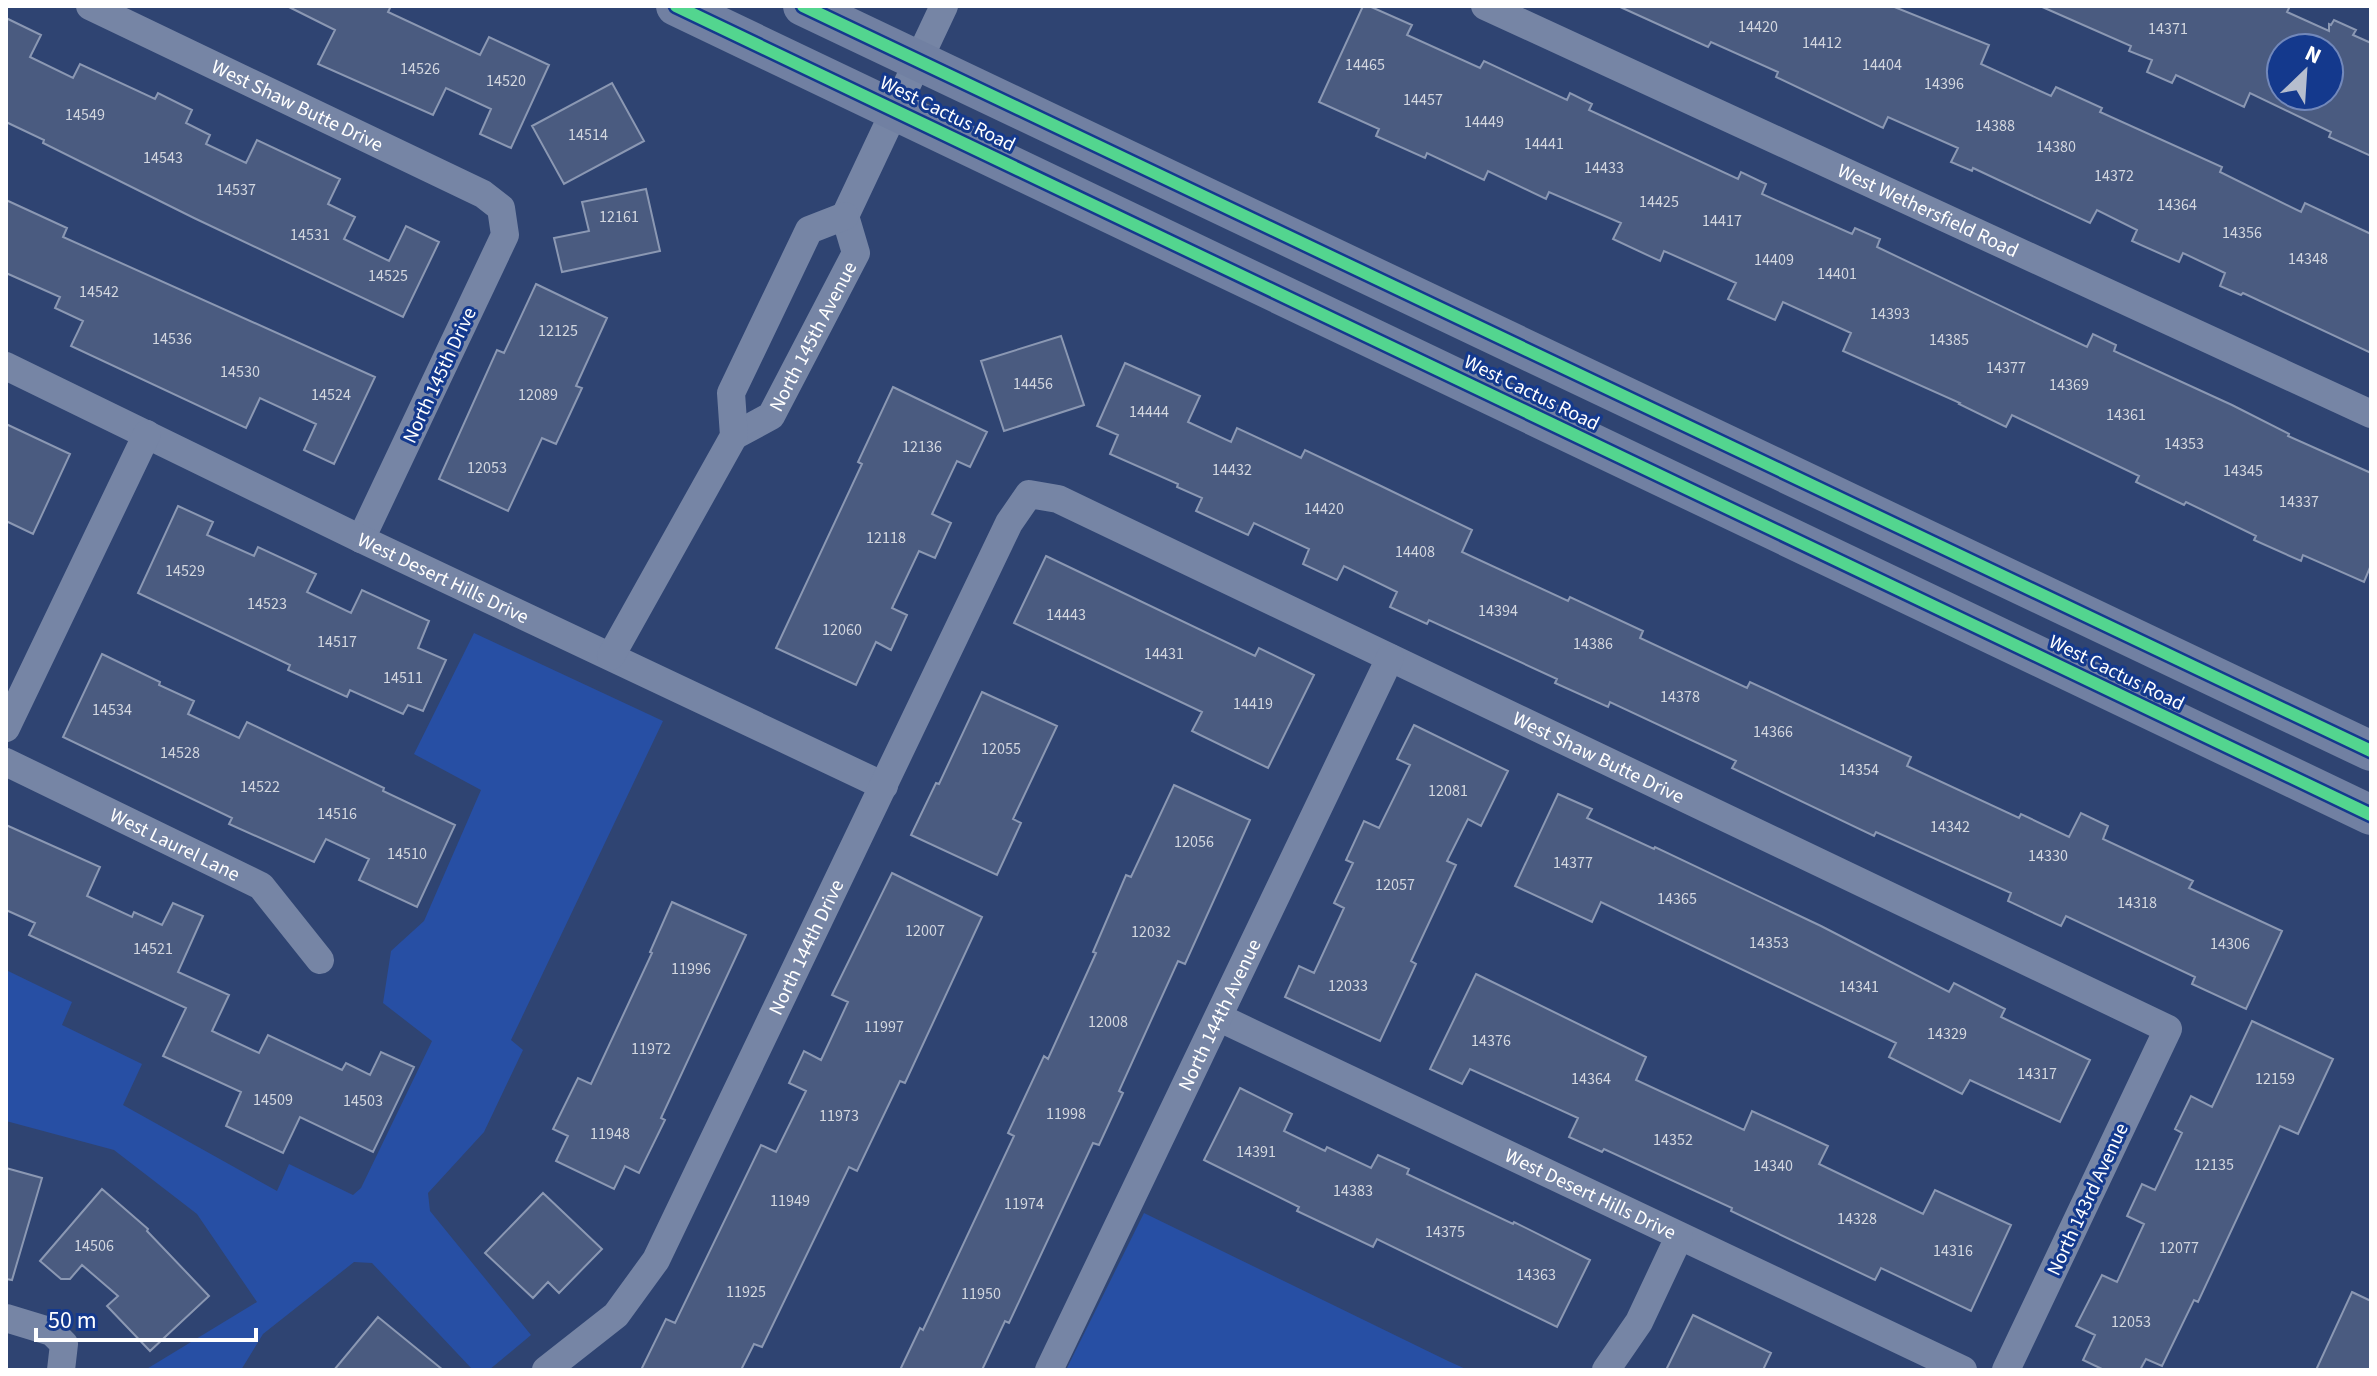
<svg xmlns="http://www.w3.org/2000/svg" width="2377" height="1376" viewBox="0 0 2377 1376" font-family="'Source Sans 3',sans-serif">
	<rect width="100%" height="100%" fill="#2f4472"/>
	<!-- green -->
	<path fill="#274fa4" d="M474,633L663,721L511,1040L523,1050L484,1132L428,1193L430,1211L531,1335L489,1370H473L372,1263L354,1262L263,1334L241,1370H145L257,1302L197,1214L114,1150L6,1121V970L72,1002L62,1025L142,1064L123,1105L277,1191L289,1164L353,1195L361,1188L432,1041L383,1003L391,951L424,921L481,790L414,754Z
		M1144,1213L1448,1361L1468,1370H1066Z"/>
	<!-- building -->
	<path fill="#4a5b80" stroke="#8b98b3" stroke-width="2" fill-rule="evenodd" d="M287,6H391L388,12L480,55L489,37L549,65L511,148L480,134L491,109L446,88L433,115L318,64L335,30Z
		M1363,6H1369L1412,25L1407,35L1480,68L1484,61L1567,100L1570,93L1592,104L1589,110L1738,179L1741,172L1766,184L1762,194L1852,234L1855,228L1880,239L1877,247L2087,347L2093,334L2116,345L2114,351L2232,405L2289,434L2288,436L2371,473V565L2364,582L2303,555L2301,561L2254,540L2256,536L2186,502L2184,505L2136,482L2139,476L2012,415L2006,427L1959,404L1960,403L1843,351L1851,333L1783,302L1775,320L1728,299L1736,283L1664,251L1660,261L1613,239L1621,223L1549,192L1546,199L1488,171L1484,180L1427,153L1425,158L1376,136L1379,129L1319,102Z
		M1618,6H1892L1989,45L1981,64L2051,96L2056,87L2102,108L2100,112L2222,167L2220,172L2301,212L2305,203L2371,234V353L2243,293L2241,295L2220,286L2225,273L2183,253L2179,262L2132,241L2137,230L2097,210L2090,223L1973,168L1972,171L1951,162L1958,148L1888,117L1883,128L1776,77L1778,72L1711,42L1708,47Z
		M2040,6H2290L2287,12L2329,31V24L2331,25L2334,20L2356,30L2353,35L2371,43V156L2329,137L2331,132L2250,93L2244,107L2176,75L2172,83L2147,72L2152,60L2129,51L2131,46ZM2281,48H2329V96H2281Z
		M6,18L41,35L30,57L73,78L80,64L155,99L158,93L192,110L186,123L210,135L206,144L246,163L257,140L340,179L328,204L355,217L344,239L389,261L406,226L439,242L403,317L194,218L43,143L44,140L6,122Z
		M612,83L644,141L564,184L532,126Z
		M646,189L660,251L562,272L554,238L589,231L582,202Z
		M6,200L67,228L63,237L375,377L334,464L304,450L316,424L260,398L246,428L71,346L83,321L55,308L60,297L6,273Z
		M536,284L607,318L576,386L582,388L556,444L542,438L508,511L439,479L497,350L504,353Z
		M1061,336L1084,405L1004,431L981,361Z
		M1125,363L1200,396L1188,422L1231,442L1237,428L1301,458L1305,450L1381,486L1472,530L1462,552L1568,601L1570,597L1643,631L1640,638L1747,688L1750,682L1911,757L1907,766L2019,818L2021,814L2069,837L2081,813L2108,826L2103,839L2193,881L2189,888L2282,931L2246,1009L2192,984L2195,977L2066,916L2061,926L2008,901L2011,893L1876,832L1874,836L1732,768L1736,761L1610,702L1608,707L1555,683L1557,679L1429,620L1427,624L1390,607L1397,592L1344,566L1337,580L1303,564L1309,549L1254,523L1248,535L1196,511L1202,498L1177,487L1178,484L1110,454L1118,435L1097,426Z
		M893,387L987,432L970,467L957,461L932,514L951,523L935,558L919,551L892,608L907,615L891,650L876,642L856,685L776,648L862,464L858,462Z
		M6,424L70,454L33,534L6,521Z
		M178,506L213,522L207,535L254,556L258,547L316,574L307,592L351,613L362,590L429,621L418,648L446,660L423,711L408,705L403,714L350,690L347,697L288,670L290,665L138,593Z
		M1046,556L1255,656L1259,648L1314,675L1268,768L1192,731L1202,712L1014,623Z
		M102,654L160,682L159,685L194,701L188,714L239,738L247,722L384,788L383,791L455,825L417,907L359,880L369,859L326,839L314,862L229,824L232,818L63,737Z
		M982,692L1057,726L1013,819L1021,823L997,875L911,835L936,783L939,784Z
		M1414,725L1508,771L1481,826L1468,819L1447,861L1456,865L1411,961L1416,964L1380,1041L1285,997L1299,966L1314,973L1344,908L1334,903L1353,863L1346,860L1364,821L1379,828L1410,765L1397,759Z
		M1174,785L1250,820L1185,964L1178,961L1119,1091L1123,1093L1099,1145L1093,1143L1009,1323L1005,1321L982,1370H900L920,1328L923,1330L1014,1136L1008,1133L1044,1056L1048,1059L1096,953L1093,952L1126,875L1131,877Z
		M1558,794L1592,809L1587,818L1654,849L1655,847L1821,926L1949,992L1954,983L2005,1009L2001,1017L2090,1060L2060,1122L1970,1080L1962,1094L1889,1057L1896,1043L1601,902L1592,922L1515,886Z
		M6,825L100,867L87,896L132,917L134,912L162,925L173,903L203,916L178,972L229,995L212,1031L259,1053L268,1035L342,1070L346,1063L370,1075L381,1052L414,1067L373,1152L300,1117L283,1153L226,1126L241,1092L163,1056L186,1008L29,935L35,923L6,910Z
		M892,873L982,917L905,1083L900,1081L857,1171L849,1167L762,1347L754,1344L741,1370H641L666,1319L675,1323L761,1145L776,1152L806,1091L789,1083L804,1051L821,1060L848,1002L832,995Z
		M672,902L746,935L661,1118L665,1120L639,1173L625,1166L614,1189L556,1161L568,1136L553,1129L578,1078L591,1084L652,953L650,952Z
		M1476,974L1646,1057L1636,1080L1744,1130L1752,1111L1828,1146L1819,1164L1923,1214L1935,1190L2011,1225L1971,1311L1881,1268L1875,1280L1731,1211L1732,1208L1604,1149L1602,1152L1569,1137L1578,1118L1470,1069L1462,1084L1430,1069Z
		M2252,1021L2333,1059L2298,1134L2280,1126L2198,1302L2194,1300L2162,1366L2146,1359L2140,1370H2104L2083,1360L2095,1335L2076,1326L2102,1275L2117,1282L2144,1224L2127,1216L2142,1184L2155,1190L2182,1133L2175,1129L2191,1096L2212,1107Z
		M1240,1088L1292,1114L1284,1131L1325,1151L1327,1147L1371,1168L1378,1155L1409,1169L1407,1174L1513,1224L1514,1222L1590,1260L1557,1327L1377,1239L1373,1247L1297,1211L1299,1207L1204,1160Z
		M6,1168L42,1178L12,1280L6,1279Z
		M102,1189L148,1229L147,1231L209,1296L150,1351L107,1306L118,1296L82,1265L70,1279H61L40,1261Z
		M543,1193L602,1249L559,1293L548,1282L533,1298L485,1253Z
		M2352,1292L2371,1301V1370H2316Z
		M1693,1315L1771,1353L1763,1370H1666Z
		M378,1317L443,1370H334Z"/>
	<g fill="none" stroke-linecap="round" stroke-linejoin="round">
		<!-- minor -->
		<g stroke="#7685a5" stroke-width="28">
			<path id="s1" d="M90,6L483,194L501,208L505,235L361,539"/>
			<path id="s2" d="M1485,6L2371,414"/>
			<path id="s3" d="M6,366L361,539L884,786"/>
			<path id="s4" d="M734,436L771,416L856,253L845,216L944,6"/>
			<path d="M611,656L734,436L731,393L809,230L845,216"/>
			<path d="M6,728L147,434"/>
			<path id="s5" d="M6,762L261,886L320,960"/>
			<path id="s6" d="M1220,1018L1963,1370"/>
			<path d="M6,1318L52,1332L64,1344L61,1370"/>
			<path id="s7" d="M546,1370L616,1315L656,1260L1009,523L1029,494L1058,499L2168,1029L2006,1370"/>
			<path id="s8" d="M1049,1370L1390,658"/>
			<path d="M1606,1370L1639,1322L1679,1237"/>
		</g>
		<!-- secondary -->
		<path stroke="#7180a2" stroke-width="40" d="M676,6L2371,815
			M803,6L2371,751"/>
		<!-- cycleway casing -->
		<g stroke="#14398d" stroke-width="17">
			<path id="cycleway" d="M676,6L2371,815
				M803,6L2371,751"/>
		</g>
		<!-- cycleway -->
		<use href="#cycleway" stroke="#53d58f" stroke-width="12"/>
	</g>
	<g text-anchor="middle" stroke-width="6" stroke-linejoin="round" paint-order="stroke">
		<!-- number labels -->
		<g font-size="16" fill="#d2d6df">
			<text x="1758" y="32">14420</text>
			<text x="2168" y="34">14371</text>
			<text x="1822" y="48">14412</text>
			<text x="1365" y="70">14465</text>
			<text x="1882" y="70">14404</text>
			<text x="420" y="74">14526</text>
			<text x="506" y="86">14520</text>
			<text x="1944" y="89">14396</text>
			<text x="1423" y="105">14457</text>
			<text x="85" y="120">14549</text>
			<text x="1484" y="127">14449</text>
			<text x="1995" y="131">14388</text>
			<text x="588" y="140">14514</text>
			<text x="1544" y="149">14441</text>
			<text x="2056" y="152">14380</text>
			<text x="163" y="163">14543</text>
			<text x="1604" y="173">14433</text>
			<text x="2114" y="181">14372</text>
			<text x="236" y="195">14537</text>
			<text x="1659" y="207">14425</text>
			<text x="2177" y="210">14364</text>
			<text x="619" y="222">12161</text>
			<text x="1722" y="226">14417</text>
			<text x="2242" y="238">14356</text>
			<text x="310" y="240">14531</text>
			<text x="2308" y="264">14348</text>
			<text x="1774" y="265">14409</text>
			<text x="1837" y="279">14401</text>
			<text x="388" y="281">14525</text>
			<text x="99" y="297">14542</text>
			<text x="1890" y="319">14393</text>
			<text x="558" y="336">12125</text>
			<text x="172" y="344">14536</text>
			<text x="1949" y="345">14385</text>
			<text x="2006" y="373">14377</text>
			<text x="240" y="377">14530</text>
			<text x="1033" y="389">14456</text>
			<text x="2069" y="390">14369</text>
			<text x="331" y="400">14524</text>
			<text x="538" y="400">12089</text>
			<text x="1149" y="417">14444</text>
			<text x="2126" y="420">14361</text>
			<text x="2184" y="449">14353</text>
			<text x="922" y="452">12136</text>
			<text x="487" y="473">12053</text>
			<text x="1232" y="475">14432</text>
			<text x="2243" y="476">14345</text>
			<text x="2299" y="507">14337</text>
			<text x="1324" y="514">14420</text>
			<text x="886" y="543">12118</text>
			<text x="1415" y="557">14408</text>
			<text x="185" y="576">14529</text>
			<text x="267" y="609">14523</text>
			<text x="1498" y="616">14394</text>
			<text x="1066" y="620">14443</text>
			<text x="842" y="635">12060</text>
			<text x="337" y="647">14517</text>
			<text x="1593" y="649">14386</text>
			<text x="1164" y="659">14431</text>
			<text x="403" y="683">14511</text>
			<text x="1680" y="702">14378</text>
			<text x="1253" y="709">14419</text>
			<text x="112" y="715">14534</text>
			<text x="1773" y="737">14366</text>
			<text x="1001" y="754">12055</text>
			<text x="180" y="758">14528</text>
			<text x="1859" y="775">14354</text>
			<text x="260" y="792">14522</text>
			<text x="1448" y="796">12081</text>
			<text x="337" y="819">14516</text>
			<text x="1950" y="832">14342</text>
			<text x="1194" y="847">12056</text>
			<text x="407" y="859">14510</text>
			<text x="2048" y="861">14330</text>
			<text x="1573" y="868">14377</text>
			<text x="1395" y="890">12057</text>
			<text x="1677" y="904">14365</text>
			<text x="2137" y="908">14318</text>
			<text x="925" y="936">12007</text>
			<text x="1151" y="937">12032</text>
			<text x="1769" y="948">14353</text>
			<text x="2230" y="949">14306</text>
			<text x="153" y="954">14521</text>
			<text x="691" y="974">11996</text>
			<text x="1348" y="991">12033</text>
			<text x="1859" y="992">14341</text>
			<text x="1108" y="1027">12008</text>
			<text x="884" y="1032">11997</text>
			<text x="1947" y="1039">14329</text>
			<text x="1491" y="1046">14376</text>
			<text x="651" y="1054">11972</text>
			<text x="2037" y="1079">14317</text>
			<text x="1591" y="1084">14364</text>
			<text x="2275" y="1084">12159</text>
			<text x="273" y="1105">14509</text>
			<text x="363" y="1106">14503</text>
			<text x="1066" y="1119">11998</text>
			<text x="839" y="1121">11973</text>
			<text x="610" y="1139">11948</text>
			<text x="1673" y="1145">14352</text>
			<text x="1256" y="1157">14391</text>
			<text x="2214" y="1170">12135</text>
			<text x="1773" y="1171">14340</text>
			<text x="1353" y="1196">14383</text>
			<text x="790" y="1206">11949</text>
			<text x="1024" y="1209">11974</text>
			<text x="1857" y="1224">14328</text>
			<text x="1445" y="1237">14375</text>
			<text x="94" y="1251">14506</text>
			<text x="2179" y="1253">12077</text>
			<text x="1953" y="1256">14316</text>
			<text x="1536" y="1280">14363</text>
			<text x="746" y="1297">11925</text>
			<text x="981" y="1299">11950</text>
			<text x="2131" y="1327">12053</text>
		</g>
		<!-- street labels -->
		<g font-size="20" fill="#fff" stroke="#14398d">
			<text dy="7" stroke="none"><textPath href="#s1" startOffset="230">West Shaw Butte Drive</textPath></text>
			<text transform="translate(948 113) rotate(26)" y="7">West Cactus Road</text>
			<text dy="7" stroke="none"><textPath href="#s2" startOffset="488">West Wethersfield Road</textPath></text>
			<text dy="7" stroke="none"><textPath href="#s4" startOffset="132">North 145th Avenue</textPath></text>
			<text transform="translate(439 375) rotate(-65)" y="7">North 145th Drive</text>
			<text transform="translate(1532 392) rotate(26)" y="7">West Cactus Road</text>
			<text dy="7" stroke="none"><textPath href="#s3" startOffset="486">West Desert Hills Drive</textPath></text>
			<text transform="translate(2117 672) rotate(26)" y="7">West Cactus Road</text>
			<text dy="7" stroke="none"><textPath href="#s7" startOffset="1638">West Shaw Butte Drive</textPath></text>
			<text dy="7" stroke="none"><textPath href="#s5" startOffset="188">West Laurel Lane</textPath></text>
			<text dy="7" stroke="none"><textPath href="#s7" startOffset="504">North 144th Drive</textPath></text>
			<text dy="7" stroke="none"><textPath href="#s8" startOffset="394">North 144th Avenue</textPath></text>
			<text dy="7" stroke="none"><textPath href="#s6" startOffset="410">West Desert Hills Drive</textPath></text>
			<text transform="translate(2087 1199) rotate(-65)" y="7">North 143rd Avenue</text>
		</g>
	</g>
	<!-- border -->
	<rect width="2377" height="1376" fill="none" stroke="#ffffff" stroke-width="16"/>
	<!-- north arrow -->
	<g transform="translate(2305 72) rotate(25)"><circle r="38" fill="#14398d" stroke="#7288bb" stroke-width="2"/>
	<path d="M0-6L14 30L0 20L-14 30Z" fill="#b6bece"/>
	<text y="-12" font-size="22" font-weight="bold" text-anchor="middle" fill="#ffffff">N</text>
	</g>
	<!-- scale -->
	<path d="M36 1328v12h220v-12" fill="none" stroke="#ffffff" stroke-width="4"/>
	<text x="48" y="1328" font-size="24" fill="#ffffff" stroke="#14398d" stroke-width="6" paint-order="stroke">50 m</text>
</svg>
